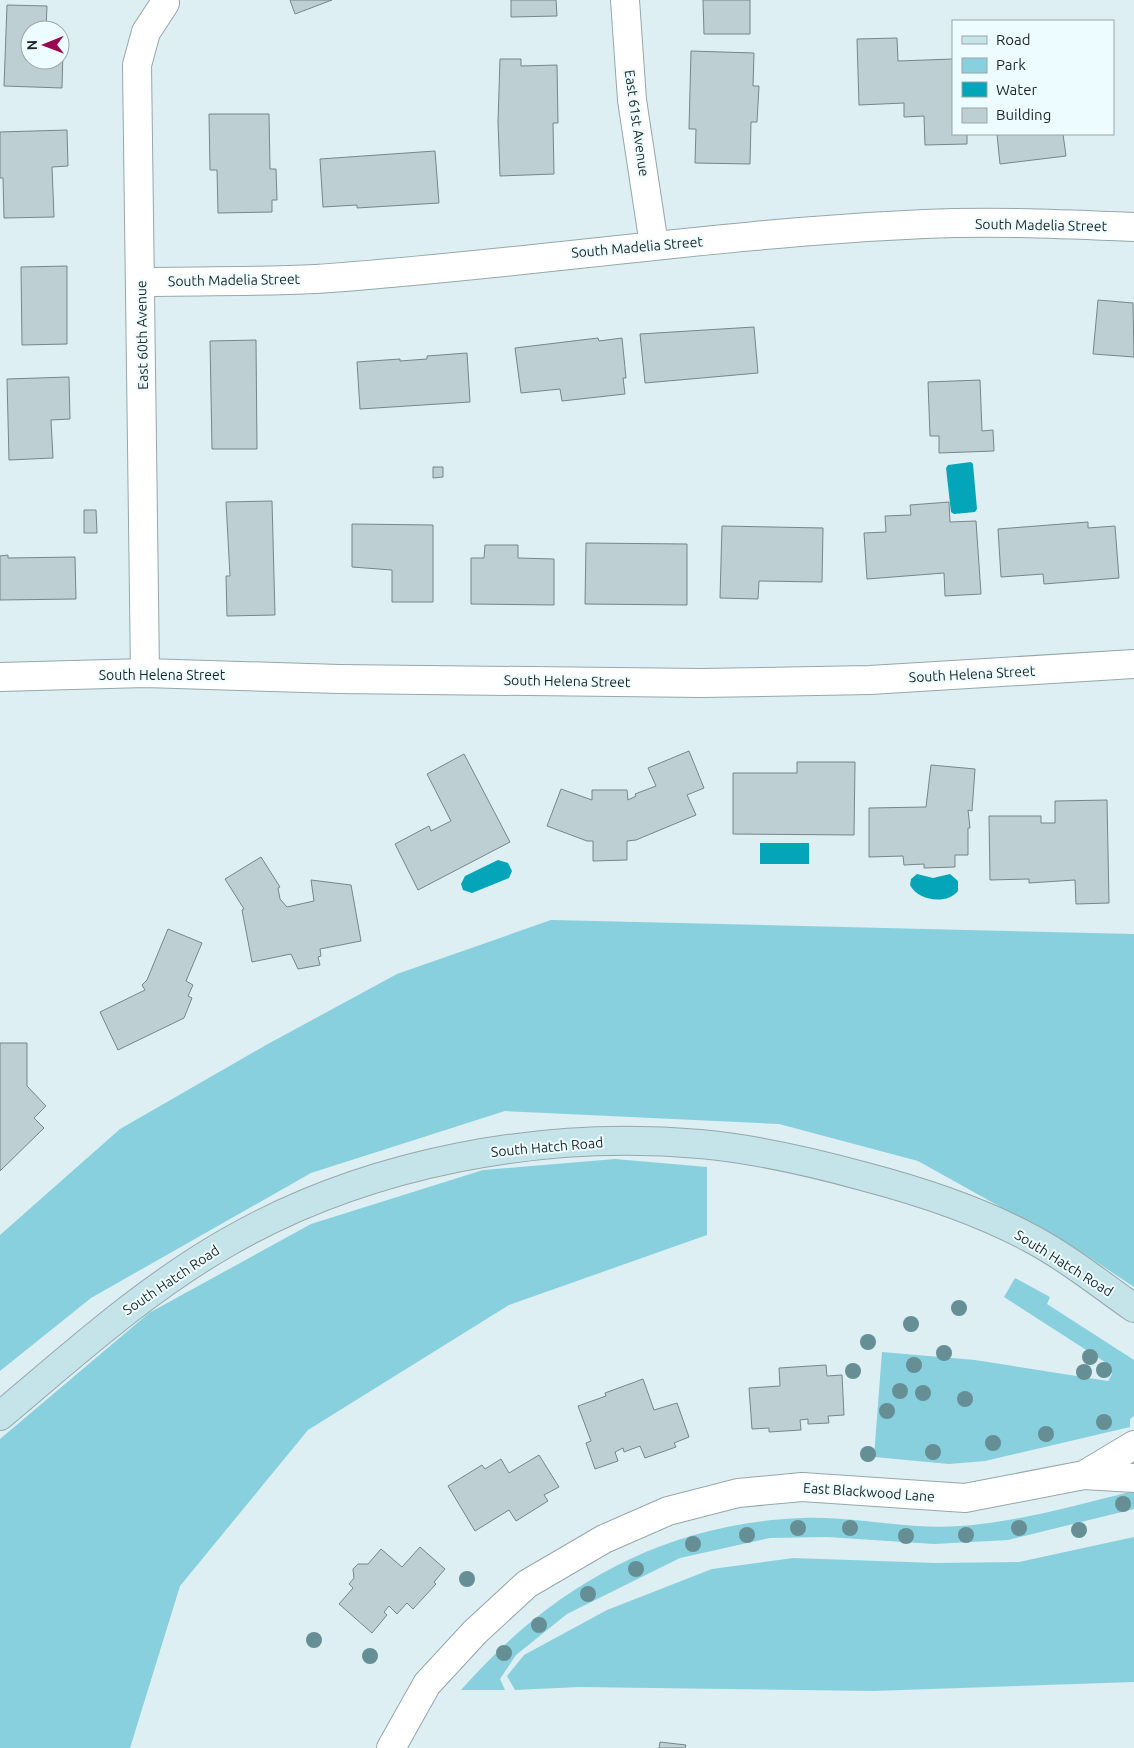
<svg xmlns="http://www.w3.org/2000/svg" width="1134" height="1748" viewBox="0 0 1134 1748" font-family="Ubuntu,sans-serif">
	<rect width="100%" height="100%" fill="#ddeff3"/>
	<!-- green -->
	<path fill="#88d0dd" d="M551,920L1134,934V1287L1083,1253L918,1161L779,1124L505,1111L311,1173L91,1298L0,1371V1235L120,1129L266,1045L397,974Z
		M615,1159L707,1167V1235L509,1305L308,1430L180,1586L130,1748H0V1439L149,1313L311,1224L483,1170Z
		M1015,1278L1050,1297L1047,1304L1134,1360V1416L1130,1419V1427L985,1461L949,1464L874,1457L882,1352L975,1360L1108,1381L1112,1374L1108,1364L1004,1297Z
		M1134,1491V1509L1008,1540L934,1544L827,1537L770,1538L680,1558L567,1614L516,1655L500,1679L505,1690H461C550,1588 663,1523 802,1518C855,1516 907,1530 960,1526C1019,1522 1076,1505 1134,1491Z
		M1134,1537V1682L873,1691L579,1687L515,1690L507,1676L524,1655L607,1610L712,1569L793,1558L936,1563L1019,1562Z"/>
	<!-- water -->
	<path fill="#04a5b9" d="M971,462L973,464L977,509L975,512L954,514L951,512L946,468L948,465Z
		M760,843H809V864H760Z
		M498,860L508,863L512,871L509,878L472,893L463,890L461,884L465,876Z
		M917,874L933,878L950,874L958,881V891C947,905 918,901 910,885L911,879Z"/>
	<!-- building -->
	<path fill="#bdcfd2" stroke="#76868a" d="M290,0H332L295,14Z
		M511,0H556L557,16L511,17Z
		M703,0H750V34H704Z
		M7,5L47,6L46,30H30V60H60V48L63,49L62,88L4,86Z
		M897,38L898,61L953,59V134H967V144L925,145L924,116L904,117V103L859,105L857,39Z
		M691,51L754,53L753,86H759L757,122H751L750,164L695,163L696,129H689Z
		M500,59H521V66L557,65L558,123H553L554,174L500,176L498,122Z
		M209,114H269L270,169H276L277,200H272V212L218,213L217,170H210Z
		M67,130L68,166L52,167L54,217L4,218L3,178H0V132Z
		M997,134H1063L1066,156L1000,164Z
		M435,151L439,203L357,208V205L323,207L320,159Z
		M67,266V344L22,345L21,267Z
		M1098,300L1133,303L1134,357L1093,354Z
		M754,327L758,373L645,383L640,334Z
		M598,338L599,341L622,338L626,378H623L625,394L562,401L560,389L521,393L515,348Z
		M256,340L257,449H212L210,341Z
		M467,353L470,402L360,409L357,362L400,359V361L427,359V356Z
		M69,377L70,419L51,420L53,458L9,460L7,379Z
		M980,380L982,431L993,430L994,451L939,453V436H930L928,382Z
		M433,467H443V477L433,478Z
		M272,501L275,615L227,616L226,576H230L226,502Z
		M949,502L950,522L976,521L981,594L945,596L944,573L867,579L864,533L886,532L885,516L911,515L910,505Z
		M84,510H96L97,533H84Z
		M1088,522V528L1115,526L1119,578L1044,584L1043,574L1001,577L998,529Z
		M352,524L433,525V602H392V570L352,567Z
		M722,526L823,528L822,582L759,581L758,599L720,598Z
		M586,543L687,544V605L585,604Z
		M485,545H518V558L554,559V605L471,604V558H484Z
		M8,555V558L75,557L76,599L0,600V556Z
		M689,751L704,788L687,795L696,815L636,840L627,841V860L593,861V841H587L547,826L561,789L592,800V790H627L628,800L636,796L635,794L656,786L648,768Z
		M464,754L510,842L418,890L395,844L429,826L431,831L451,821L427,774Z
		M797,762H855L854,835L733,834V773H797Z
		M931,765L975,769L972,811L968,810L970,828H968V855H955V867L924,868V864L904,865L903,856L869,857V808L926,807Z
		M1107,800L1109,903L1076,904L1075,880L1029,883V879L990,880L989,816H1041V823H1055V801Z
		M261,857L280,887L278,888L280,899L287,907L314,901L311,880L351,885L361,941L320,949L321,956L318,957L320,965L298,969L291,954L252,962L242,910L244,909L225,879Z
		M168,929L202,943L186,981L193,985L188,996L192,998L184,1018L118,1050L100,1012L145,990L142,985L147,980Z
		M0,1043H27V1086L46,1106L34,1118L44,1128L0,1171Z
		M826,1365L827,1376L842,1375L844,1415L828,1416L829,1423L808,1424V1419L800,1420L801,1430L769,1432V1428L752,1429L749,1388L780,1386L779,1368Z
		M643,1379L654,1410L677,1403L689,1437L674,1443L676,1447L645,1458L640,1446L624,1452L623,1448L615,1452L618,1461L595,1469L586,1443L591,1441L578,1406L606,1396L605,1393Z
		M539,1455L559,1487L544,1495L548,1501L516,1521L509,1510L475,1531L448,1486L482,1465L485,1469L501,1459L509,1473Z
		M420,1547L445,1569L434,1582L436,1584L413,1609L407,1603L397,1614L389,1606L384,1612L387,1615L372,1633L339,1604L353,1588L349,1584L354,1578L353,1569L358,1564H368L381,1549L402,1567Z
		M660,1742L686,1745L685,1748H659Z"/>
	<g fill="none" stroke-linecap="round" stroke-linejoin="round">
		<!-- minor casing -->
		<g stroke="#96a7ab" stroke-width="30">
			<path id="minor" d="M625,0L632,100L654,245
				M141,282C199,281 258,282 316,279C519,265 721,233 924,224C994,221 1064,224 1134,227
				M145,673L137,65L146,32L165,3
				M0,677L145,673L339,679L701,683L870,680L1134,664
				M1084,1475L1134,1445
				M391,1748L427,1684L475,1632L527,1584L604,1539L668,1511L738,1493L802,1487L965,1498L1084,1475L1134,1478"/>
		</g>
		<!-- secondary casing -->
		<g stroke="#96a7ab" stroke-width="30">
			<path id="secondary" d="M0,1416C74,1354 144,1290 228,1242C367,1162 542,1130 700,1144C756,1149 812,1162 866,1177C923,1192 978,1210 1030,1238C1066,1257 1100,1284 1134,1308"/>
		</g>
		<!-- minor -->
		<use href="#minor" stroke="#fff" stroke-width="28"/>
		<!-- secondary -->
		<use href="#secondary" stroke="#c4e4ea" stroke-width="28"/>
	</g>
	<!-- trees -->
	<g fill="#658e95">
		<circle cx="959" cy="1308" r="8"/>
		<circle cx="911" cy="1324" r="8"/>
		<circle cx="868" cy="1342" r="8"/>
		<circle cx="944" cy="1353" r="8"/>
		<circle cx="1090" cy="1357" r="8"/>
		<circle cx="914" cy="1365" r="8"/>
		<circle cx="1104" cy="1370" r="8"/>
		<circle cx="853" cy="1371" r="8"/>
		<circle cx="1084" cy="1372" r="8"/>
		<circle cx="900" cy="1391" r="8"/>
		<circle cx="923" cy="1393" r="8"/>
		<circle cx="965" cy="1399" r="8"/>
		<circle cx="887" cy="1411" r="8"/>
		<circle cx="1104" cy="1422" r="8"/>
		<circle cx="1046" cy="1434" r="8"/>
		<circle cx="993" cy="1443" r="8"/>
		<circle cx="933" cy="1452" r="8"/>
		<circle cx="868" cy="1454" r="8"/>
		<circle cx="1123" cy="1504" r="8"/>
		<circle cx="798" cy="1528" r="8"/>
		<circle cx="850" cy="1528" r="8"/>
		<circle cx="1019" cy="1528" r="8"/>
		<circle cx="1079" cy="1530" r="8"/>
		<circle cx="747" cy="1535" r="8"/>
		<circle cx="966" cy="1535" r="8"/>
		<circle cx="906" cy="1536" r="8"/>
		<circle cx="693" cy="1544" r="8"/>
		<circle cx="636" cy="1569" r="8"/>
		<circle cx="467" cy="1579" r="8"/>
		<circle cx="588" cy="1594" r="8"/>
		<circle cx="539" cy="1625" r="8"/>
		<circle cx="314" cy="1640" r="8"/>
		<circle cx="504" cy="1653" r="8"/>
		<circle cx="370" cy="1656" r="8"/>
	</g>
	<g text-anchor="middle" stroke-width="4" stroke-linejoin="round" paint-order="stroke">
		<!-- street labels -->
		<g font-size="14" fill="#1f2627" stroke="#edfcff">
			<text transform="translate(637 123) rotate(82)" y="5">East 61st Avenue</text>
			<text transform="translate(1041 225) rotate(1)" y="5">South Madelia Street</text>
			<text transform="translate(637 247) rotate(-5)" y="5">South Madelia Street</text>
			<text transform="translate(234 280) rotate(-1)" y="5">South Madelia Street</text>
			<text transform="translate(142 335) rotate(-91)" y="5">East 60th Avenue</text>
			<text transform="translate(972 674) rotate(-3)" y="5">South Helena Street</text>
			<text x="162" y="680">South Helena Street</text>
			<text transform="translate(567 681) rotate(1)" y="5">South Helena Street</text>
			<text transform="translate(547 1147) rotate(-5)" y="5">South Hatch Road</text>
			<text transform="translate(1064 1263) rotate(32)" y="5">South Hatch Road</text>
			<text transform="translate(171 1280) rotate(-34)" y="5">South Hatch Road</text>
			<text transform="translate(869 1492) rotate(4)" y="5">East Blackwood Lane</text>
		</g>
	</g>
	<!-- legend -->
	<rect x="952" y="20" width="162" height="115" fill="#edfcff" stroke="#9ba6a9"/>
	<rect x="962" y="36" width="25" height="8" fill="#c4e4ea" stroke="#9ba6a9"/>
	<text x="996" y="45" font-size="15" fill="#1f2627">Road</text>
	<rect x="962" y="58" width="25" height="15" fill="#88d0dd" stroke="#9ba6a9"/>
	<text x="996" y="70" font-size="15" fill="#1f2627">Park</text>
	<rect x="962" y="82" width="25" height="15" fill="#04a5b9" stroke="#9ba6a9"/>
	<text x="996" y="95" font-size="15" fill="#1f2627">Water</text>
	<rect x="962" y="108" width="25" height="15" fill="#bdcfd2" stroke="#9ba6a9"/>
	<text x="996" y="120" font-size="15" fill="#1f2627">Building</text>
	<!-- north arrow -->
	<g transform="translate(45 45) rotate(269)"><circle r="24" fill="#edfcff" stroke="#9ba6a9"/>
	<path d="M0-4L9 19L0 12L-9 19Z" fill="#9c0551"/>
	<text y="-8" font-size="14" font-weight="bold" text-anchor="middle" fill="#1f2627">N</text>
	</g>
</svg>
